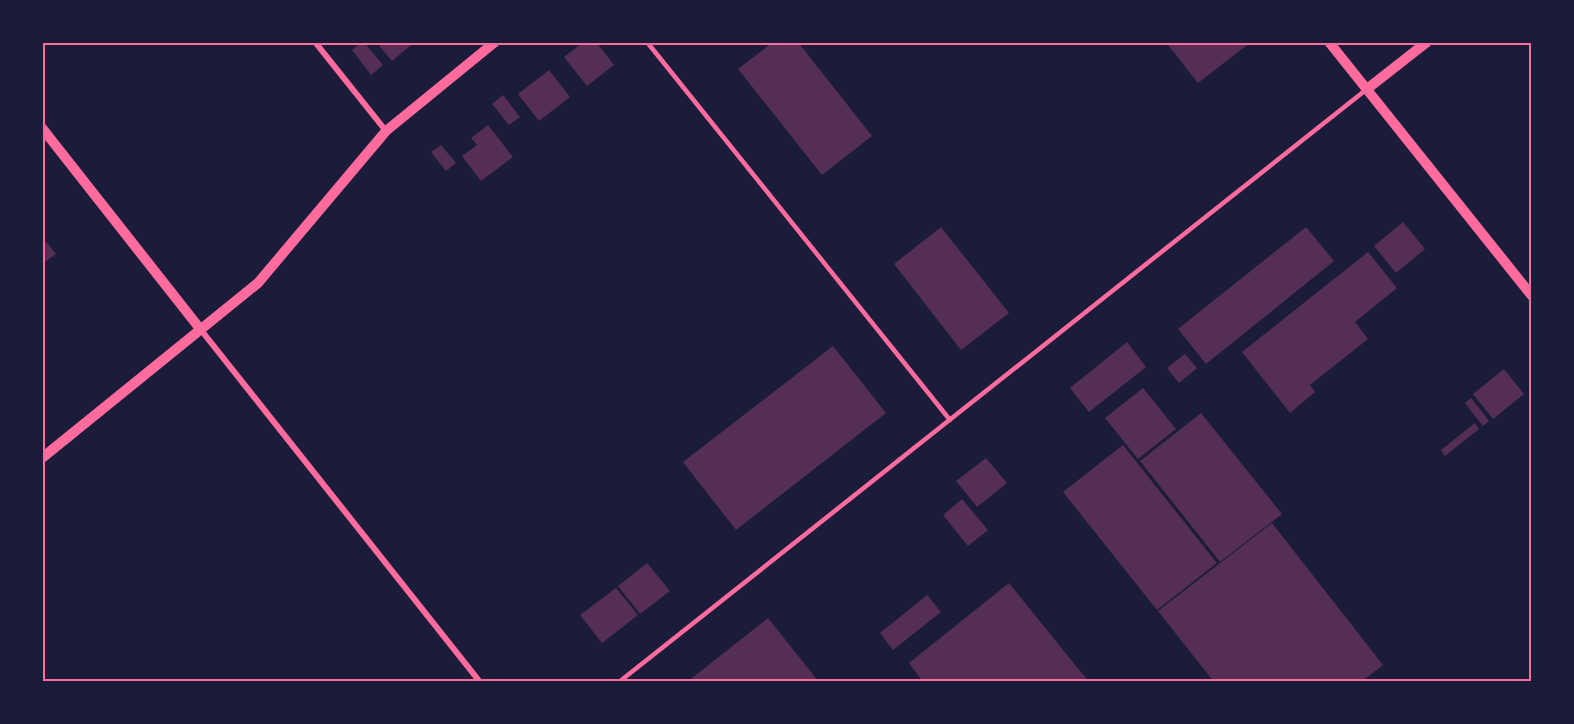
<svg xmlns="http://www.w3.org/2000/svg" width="1574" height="724" viewBox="0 0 1574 724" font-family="'PT Sans Narrow',sans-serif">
	<rect width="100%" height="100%" fill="#1b1b3a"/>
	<!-- building -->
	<path fill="#542f53" d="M362,42H364L383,65L371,75L352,50Z
		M376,42H415L392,61Z
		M584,42H596L614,65L587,86L564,57Z
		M773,42H798L872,136L822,175L738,69Z
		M1173,42H1251L1198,83L1168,45Z
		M549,70L570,97L539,121L518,94Z
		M503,95L520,117L509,125L492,104Z
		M488,125L513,157L481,181L462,156L477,145L471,138Z
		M441,145L456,163L446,171L431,152Z
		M1403,222L1425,249L1396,273L1374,246Z
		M941,227L1009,313L961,350L894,264Z
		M1306,227L1334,261L1206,364L1178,329Z
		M43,238L56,254L42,264V239Z
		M1368,252L1397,288L1355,322L1368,339L1310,385L1315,392L1290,413L1242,352Z
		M1127,342L1146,367L1089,412L1070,388Z
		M833,346L886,413L736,530L683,462Z
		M1185,354L1197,368L1179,383L1167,368Z
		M1504,369L1524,394L1493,419L1473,394Z
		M1143,388L1176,429L1138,459L1105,418Z
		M1471,398L1489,421L1483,426L1465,403Z
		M1201,413L1282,514L1220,562L1140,461Z
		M1475,423L1479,429L1445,456L1441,450Z
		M1123,445L1217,563L1157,610L1063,492Z
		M986,458L1007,483L977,507L956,481Z
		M962,499L988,530L968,546L943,515Z
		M1272,523L1383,665L1361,682H1214L1158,611Z
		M647,563L670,591L640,614L618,586Z
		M1009,583L1089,682H923L909,663Z
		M616,588L638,615L602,643L580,615Z
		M927,595L941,612L893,650L880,633Z
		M768,618L819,682H687Z"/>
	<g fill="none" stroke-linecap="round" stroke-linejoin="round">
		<!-- service -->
		<path stroke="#ff6b9d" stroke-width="4.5" d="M647,42L950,420
			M619,682L1367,89"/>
		<!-- minor -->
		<path stroke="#ff6b9d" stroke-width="6" d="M315,42L386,131
			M201,330L480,682"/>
		<!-- tertiary -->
		<path stroke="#ff6b9d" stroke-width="10" d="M1329,42L1532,296
			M1367,89L1427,42
			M42,128L201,330
			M42,458L258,283L386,131L495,42"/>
	</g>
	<!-- border -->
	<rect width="1574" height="724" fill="none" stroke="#1b1b3a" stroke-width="87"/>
	<rect x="44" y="44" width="1486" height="636" fill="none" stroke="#ff6b9d" stroke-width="2"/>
</svg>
